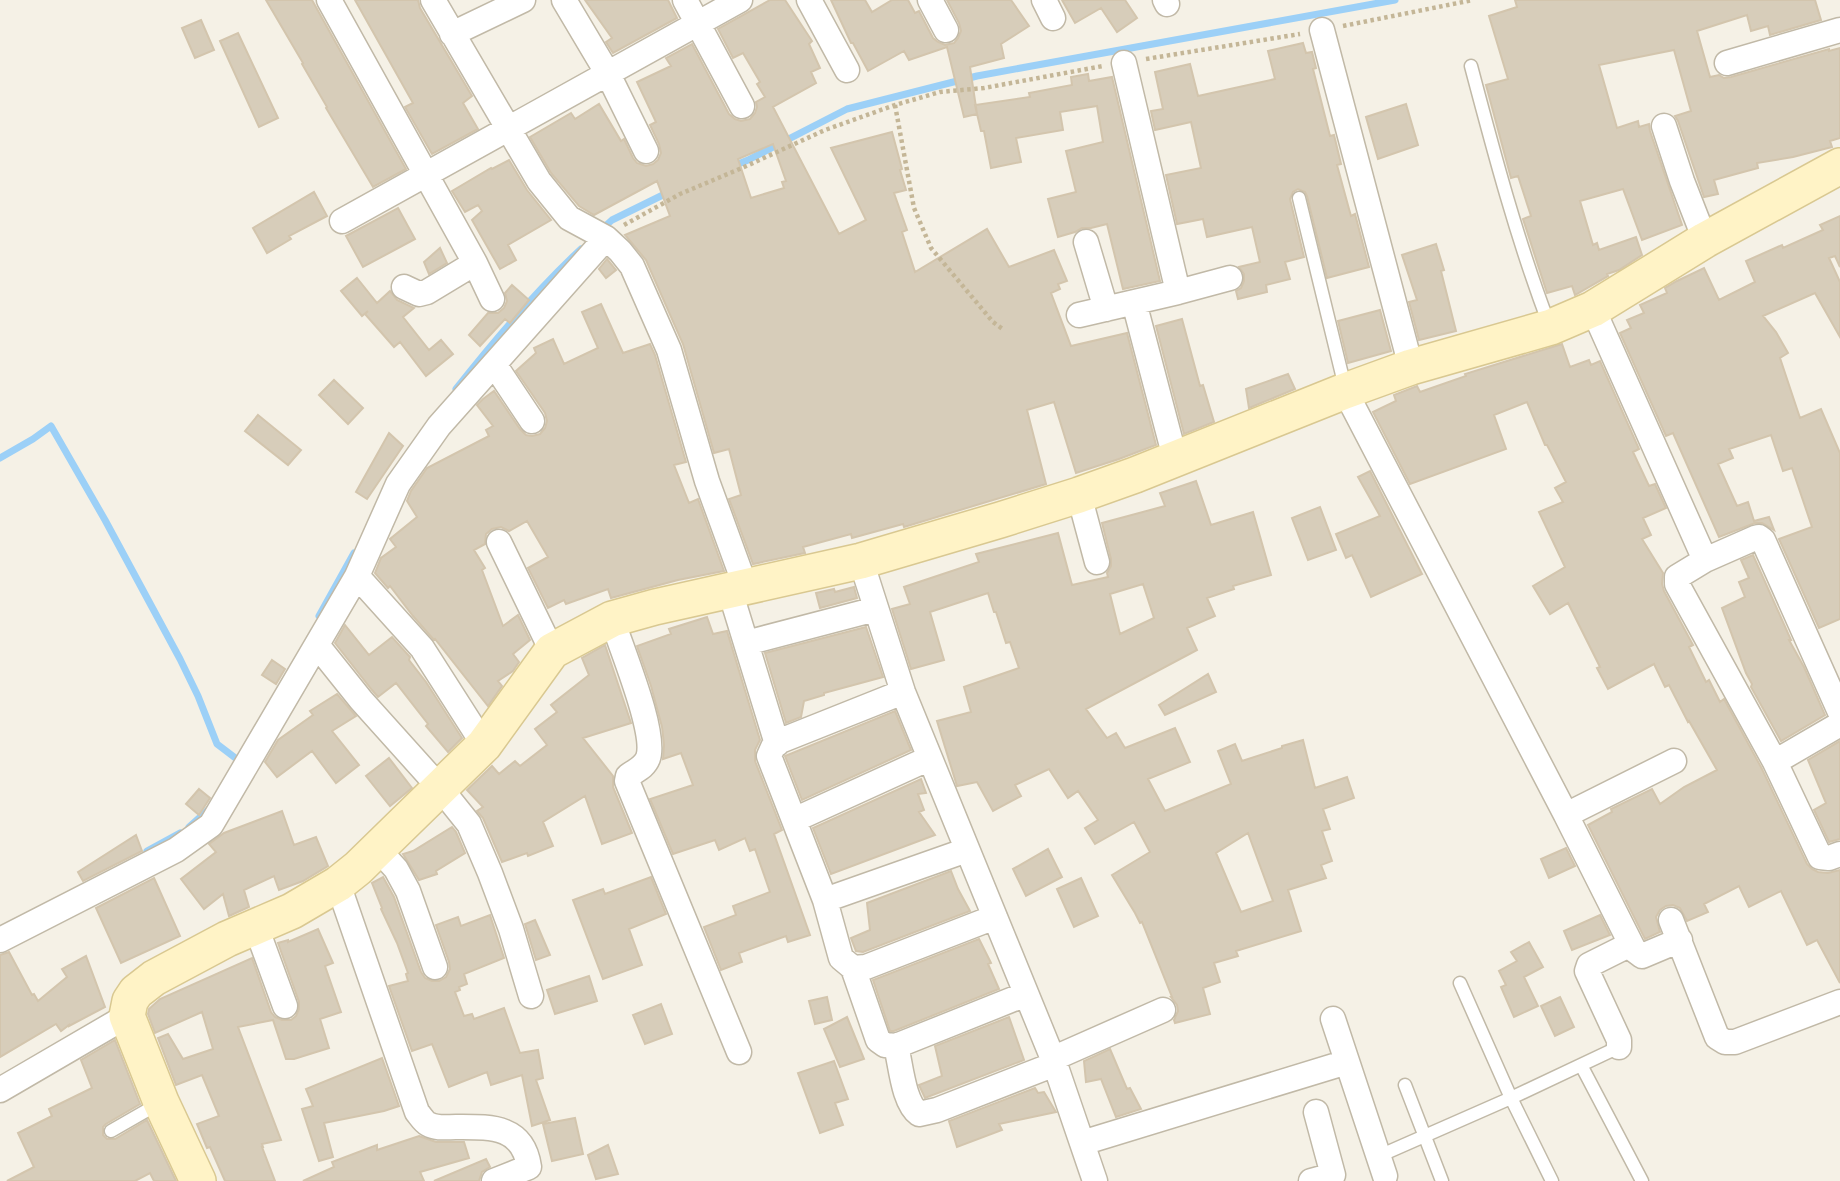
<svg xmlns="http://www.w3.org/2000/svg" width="1840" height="1181" viewBox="0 0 1840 1181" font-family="'Exo 2',sans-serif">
	<rect width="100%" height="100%" fill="#f5f1e6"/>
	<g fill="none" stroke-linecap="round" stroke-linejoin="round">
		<!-- stream -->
		<path stroke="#9cd0f7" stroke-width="7" d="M731,167L748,160L847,109L977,76L1395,0
			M602,229L612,220L671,191
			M456,389C493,342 537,290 581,249
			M0,458L33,439L51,426L105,520L180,659L198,696L217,744L238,760
			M319,616L354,553
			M189,827L209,809
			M147,851L180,833"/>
	</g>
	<!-- building -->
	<path fill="#d7cdba" stroke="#d3c5ad" stroke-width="2" fill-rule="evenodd" d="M266,0H312L406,169L373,187L326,108L327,107L302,64L303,63Z
		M355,0H418L420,8L472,96L463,103L478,129L432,154L405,107L413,103Z
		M585,0H668L677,18L613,53L606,42L612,38Z
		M770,0H785L812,41L809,44L820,68L811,72L816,83L773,107L839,234L866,220L831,148L892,132L902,169L900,170L906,190L894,193L907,230L902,232L915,272L987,229L1009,267L1054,250L1067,281L1058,284L1060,289L1051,293L1071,346L1127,333L1156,445L1119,459L1076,473L1054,402L1027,410L1046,484L904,527L903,524L852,538L851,534L803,547L805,553L753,564L729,499L741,495L729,449L714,453L683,344L646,260L625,235L670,216L657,181L594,215L579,206L551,173L530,137L571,113L575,119L599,104L621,141L624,139L633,158L637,163L646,166L653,164L658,160L661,153L659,144L650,125L656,122L637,82L671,66L666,58L692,44L729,114L735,119L741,121L750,119L755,113L757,107L756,102L765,97L757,84L760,82L743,53L733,58L718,29ZM773,144L786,181L782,182L784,188L751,198L738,159Z
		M831,0H865L872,12L892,0H908L915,13L919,11L933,38L938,42L945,45L954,43L958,38L961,31L959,23L947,0H1011L1029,26L1001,44L1004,58L970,67L977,114L964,117L947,47L909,60L904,51L868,71L853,43H851Z
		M1062,0H1125L1137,18L1117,32L1101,8L1075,23Z
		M1515,0H1815L1821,20L1770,35L1768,26L1751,31L1747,15L1697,31L1710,77L1719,75L1724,78L1731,77L1829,49V51L1840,48V138L1830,141L1832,147L1793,157L1757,163L1758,168L1714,180L1718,194L1704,197L1678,121L1675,116L1691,111L1674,50L1599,65L1617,128L1638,121L1639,127L1649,124L1650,131L1682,225L1642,240L1623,189L1580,201L1593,245L1597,243L1599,250L1636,237L1642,255L1619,270L1607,274L1608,276L1575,295L1572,286L1547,293L1523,219L1531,216L1518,176L1511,178L1486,85L1508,79L1489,16L1517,7Z
		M201,20L214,50L195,58L182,28Z
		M238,33L278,118L259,127L220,41Z
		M1303,43L1306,53L1312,52L1316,68L1313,69L1330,136L1334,135L1341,164L1337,165L1349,209L1351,216L1355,214L1369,267L1327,278L1307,196L1305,192L1298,189L1293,192L1290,199L1304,257L1285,262L1290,279L1266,285L1267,292L1238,299L1236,291L1241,288L1244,281V274L1239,267L1260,262L1252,227L1207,237L1203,219L1177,224L1166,175L1201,168L1191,122L1155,130L1151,111L1163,109L1155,72L1190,64L1198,96L1275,79L1268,51Z
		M1088,74L1089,81L1112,77L1160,281L1123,289L1107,224L1091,228H1082L1075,232L1058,237L1048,199L1076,192L1066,151L1103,142L1097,106L1060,112L1063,130L1016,138L1021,162L991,168L984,131H981L975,105L1030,97L1029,93L1072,85L1071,77Z
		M1406,104L1418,145L1378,159L1366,117Z
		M509,160L527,190L551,220L508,245L516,260L500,269L472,220L482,211L478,205L465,212L452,191L491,168L492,169Z
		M314,192L327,216L289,236L291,239L267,253L253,228Z
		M398,208L415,239L363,267L346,236Z
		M1840,216V267L1835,256L1829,258L1840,282V337L1815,293L1763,316L1776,332L1788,353L1780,358L1800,418L1821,409L1840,453V619L1819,628L1779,539L1812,527L1792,468L1783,471L1771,435L1729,449L1733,458L1718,464L1737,506L1748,502L1754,521L1769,517L1774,530L1762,523H1755L1719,537L1673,433L1666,436L1620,333L1631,328L1627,320L1644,313L1640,305L1667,293L1665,288L1677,281L1704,268L1719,300L1755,282L1746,261L1782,245L1783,248L1823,230L1820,225Z
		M1436,244L1444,270L1441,271L1456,331L1419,340L1409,302L1417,300L1402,255Z
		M440,248L447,263L429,274L424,262Z
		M607,259L616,270L606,278L599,269Z
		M357,278L377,303L390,291L397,300L414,308L403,317L429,350L441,340L453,354L426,376L400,342L394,347L365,314L368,311L362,316L341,291Z
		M512,285L529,300L510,323L505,319L480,346L469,335L488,313H498L504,308L507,301L505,293Z
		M601,304L623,353L650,344L655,355L686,462L674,465L689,503L698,499L724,571L678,580L611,598L608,589L566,604L564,600L548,608L528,568L548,557L527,521L509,531L501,527L492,529L486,534L485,544L474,550L485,568L482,570L503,626L518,615L530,640L513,654L519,662L513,671L498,681L502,686L488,706L435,639L434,640L413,616L390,586L388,588L375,573L381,558L396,547L390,539L417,517L407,501L411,491L427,468L489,436L486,430L493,426L477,405L483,399L494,391L520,429L526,435L532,436L540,434L545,428L547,421L545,413L516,371L536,353L534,348L553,339L564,364L598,348L582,312Z
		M1380,310L1391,351L1348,363L1338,321Z
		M1182,319L1200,386L1203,385L1214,422L1184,434L1156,326Z
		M1562,344L1570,367L1589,360L1591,365L1600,361L1639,449L1633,452L1649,486L1655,484L1666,508L1643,518L1651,535L1642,539L1663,573L1662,584L1664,591L1693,645L1689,647L1706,682L1709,680L1720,702L1724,699L1762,769L1807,864L1812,869L1818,872L1828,873L1840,870V983L1817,940L1807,945L1781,891L1749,907L1739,886L1704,904L1708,912L1687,921L1680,908L1673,905L1666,906L1660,910L1656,917L1660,932L1645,939L1588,825L1612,812L1611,809L1652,789L1660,804L1684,787L1717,770L1689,721L1688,722L1669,685L1665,687L1654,664L1608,689L1597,668L1600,667L1568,603L1550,614L1533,586L1565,567L1539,512L1563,502L1555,488L1566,482L1547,445H1545L1527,402L1494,415L1506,449L1410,484L1373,412L1396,401L1394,395L1417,386L1420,392L1466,376L1465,374Z
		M1288,374L1295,389L1249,408L1246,389Z
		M334,380L363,408L348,424L319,395Z
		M258,415L301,450L288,465L245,431Z
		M389,433L403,446L367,499L356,492Z
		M1370,471L1422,574L1371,597L1352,555L1346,558L1336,534L1380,516L1358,477Z
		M1196,481L1211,525L1253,512L1271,575L1233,586L1234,589L1207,598L1215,616L1187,628L1197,650L1086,709L1107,738L1116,733L1125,748L1175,728L1190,762L1148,779L1165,811L1231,784L1218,751L1235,744L1242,761L1282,748V746L1303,740L1315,788L1347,777L1354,798L1323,809L1330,829L1322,831L1332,861L1321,865L1326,878L1288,890L1301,931L1236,951L1238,956L1214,963L1220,982L1203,988L1210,1014L1175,1023L1174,1020L1178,1011L1177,1005L1171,997H1172L1142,922L1140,923L1135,913L1112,875L1150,852L1134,822L1095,844L1085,828L1098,820L1078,791L1068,798L1049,769L1015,785L1021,796L993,811L977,782L957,786L937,721L971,712L964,687L1019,668L1010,642L1006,643L996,612H994L988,593L930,612L944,660L911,669L892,609L910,604L904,587L979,562L976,554L1058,533L1072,585L1108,577L1107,573L1111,566V559L1102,523L1165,506L1160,493ZM1143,584L1154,618L1120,634L1110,594ZM1248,833L1273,901L1241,912L1216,853Z
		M1320,507L1336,550L1308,560L1292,518Z
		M1753,555L1791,640H1789L1804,667L1825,715L1781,741L1751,687L1752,684L1746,673L1722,608L1745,597L1739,582L1749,578L1741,560Z
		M854,587L857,598L820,608L816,593L834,589L835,592Z
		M707,617L713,634L727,631L760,740L755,750V761L782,830L774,834L810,935L788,942L786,936L739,953L742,962L721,970L704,927L736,915L733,906L770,892L755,849L750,851L745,838L719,850L715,840L673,854L650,799L693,785L681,753L663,759L664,745L662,727L651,686L637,646L671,634L669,629Z
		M345,625L369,655L392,637L410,657L409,660L426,682L462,738L448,752L426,726L428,724L396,683L378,697L372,690L335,643Z
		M866,627L883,677L824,693V695L804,701L801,717L786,723L765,653Z
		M605,645L631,723L583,738L613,776V787L632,833L602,844L585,796L543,822L553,846L528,856L527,853L502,862L483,818L477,811L483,807L467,790L492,766L499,774L515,761L520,766L547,745L535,729L557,712L551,705L589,675L582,658Z
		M272,660L285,669L276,684L262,675Z
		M1208,674L1216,692L1165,715L1159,705Z
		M337,694L356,716L332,731L359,765L336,783L312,751L277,777L265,762L278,740L313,715L310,711Z
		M895,711L911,750L802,800L785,756Z
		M1840,741V839L1829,842L1814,810L1826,803L1808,760Z
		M389,758L412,788L390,806L366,776Z
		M921,779L926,793L918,794L924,810L919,812L935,835L831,874L813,828Z
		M199,789L210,798L199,815L186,804Z
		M282,811L294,845L316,837L328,866L303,881L279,890L274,876L244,890L249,907L229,916L223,894L204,909L181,879L216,852L209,844L224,833Z
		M452,827L456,832L465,853L436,871L437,874L419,880L403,854L413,851Z
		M136,835L142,851L83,881L78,872Z
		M1566,848L1575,866L1549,878L1541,859Z
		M1048,849L1062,877L1026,896L1013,869Z
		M951,871L958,889L970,911L863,952L856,951L851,938L870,930L867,903Z
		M383,877L394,897L421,972L425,978L432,981H439L446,977L450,969L449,962L436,925L458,917L461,926L490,915L504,958L464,974L467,984L459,987L460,990L455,992L464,1016L472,1014L474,1019L504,1008L520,1053L538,1050L543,1078L536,1080L550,1120L532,1126L522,1075L491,1085L487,1072L449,1087L432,1044L412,1051L389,986L408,981L406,974L408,973L397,943L381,909L382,908L372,883Z
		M651,877L666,914L629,929L642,965L603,979L573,900L603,889L605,894Z
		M154,878L180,936L121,963L96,908Z
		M1081,878L1098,916L1074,927L1057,889Z
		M1600,915L1610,935L1572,950L1564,931Z
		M535,920L550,955L536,960L525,924Z
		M318,929L333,963L325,966L341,1012L320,1019L329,1048L294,1059H286L273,1020L238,1027L281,1140L262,1144L263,1147H262L275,1181H225L210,1147L207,1148L197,1124L219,1116L202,1075L176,1085L158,1038L168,1034L183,1059L213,1049L202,1012L155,1033L148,1014L149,1009L160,999L252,958L271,1012L275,1017L282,1020H291L296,1016L299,1009V1002L278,943L288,940V942Z
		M979,939L991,963L988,964L999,989L894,1031H890L873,980Z
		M1529,942L1543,967L1524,977L1538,1006L1514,1017L1501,987L1506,985L1499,971L1517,961L1511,952Z
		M9,952L32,995L34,994L38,1001L67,977L62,969L86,956L105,1007L69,1026V1025L61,1031L56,1024L0,1057V955Z
		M589,976L597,1001L555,1014L547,990Z
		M827,997L832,1020L815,1024L809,1001Z
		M1560,997L1574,1027L1555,1036L1541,1006Z
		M661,1004L672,1034L645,1044L633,1015Z
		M847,1017L864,1059L840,1067L824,1029Z
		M1009,1017L1024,1060L925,1098L919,1085L942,1076L935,1046Z
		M115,1040L140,1104L106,1124L103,1127V1135L107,1139H115L147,1120L176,1181H154L150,1173L135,1181H7L34,1167L18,1133L52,1116L49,1109L92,1088L81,1060Z
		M1110,1049L1127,1089L1130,1088L1141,1109L1116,1117L1101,1079L1086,1082L1084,1061Z
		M382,1058L399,1106L384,1111L324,1123L333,1157L319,1161L302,1109L313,1106L306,1089Z
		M834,1061L848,1099L835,1103L843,1125L820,1133L798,1073Z
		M1035,1088L1038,1093L1044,1092L1056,1112L999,1124L1002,1130L957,1147L949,1121Z
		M575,1118L583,1154L552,1161L543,1124Z
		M419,1136L436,1142H464L469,1158L420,1172L424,1181H303L334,1167L332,1162L377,1145V1150Z
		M608,1145L618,1174L596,1179L588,1155Z
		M486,1159L490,1167L482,1172L479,1181H434Z"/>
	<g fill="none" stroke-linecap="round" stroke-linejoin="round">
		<!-- lane casing -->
		<g stroke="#c1b9a7" stroke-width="15">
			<path id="lane" d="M1471,66C1494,153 1517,240 1549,324
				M1299,198L1345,387
				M1460,983L1511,1098L1552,1181
				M1581,1065L1642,1181
				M1405,1085L1442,1181
				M111,1131L158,1104
				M1379,1156L1511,1098L1619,1047"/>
		</g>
		<!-- street casing -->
		<g stroke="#c1b9a7" stroke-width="27">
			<path id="street" d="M329,0L475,263L427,292L419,294L404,287
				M433,0L539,181L569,218L606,238L620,251L632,266L669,350L707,481L746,588
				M564,0L608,74L646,151
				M685,0L742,106
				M809,0L847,70
				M930,0L946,30
				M1044,0L1053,18
				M1165,0L1167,4
				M1322,30L1411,367
				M452,34L523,0
				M1124,63L1178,292
				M1727,63L1840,30
				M1664,126L1682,181L1705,240
				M342,221L740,0
				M1086,242L1106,309
				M475,263L492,299
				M1134,302L1175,458
				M1593,309L1705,560L1755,538L1759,537L1763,540L1840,712
				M1079,315L1178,292L1230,278
				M494,364L532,421
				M1345,391L1566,815L1674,761
				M1079,495L1097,562
				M499,542L552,651
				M1705,560L1677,577V584L1775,762
				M861,561L903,692L1055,1064L1095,1181
				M357,576L422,648L484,745
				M730,591L777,744
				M612,619C621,648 657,733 648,758C644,768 636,770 628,776L627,781L739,1052
				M746,643L876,609
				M317,645L361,700L441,789L469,824L490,873L511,929L531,996
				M903,692L780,741L773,747L769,756L825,900L841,958L853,968L866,967L995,917
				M1840,724L1775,762L1820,857L1829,858L1840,854
				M1566,815L1634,950L1642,956L1680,940
				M794,820L930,758
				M377,848L396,869L408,891L435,967
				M338,884L417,1112C421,1117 424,1122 428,1124C437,1129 447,1127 456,1127C490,1127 523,1125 529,1167L494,1181
				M825,900L967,850
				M1671,920L1717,1037L1725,1042H1735L1840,1002
				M256,927L285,1006
				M0,940L176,850L211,825L357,576L398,484L439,426L606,238
				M853,968L878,1040L885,1045L896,1046
				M1026,994L896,1046C901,1065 903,1102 919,1114L937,1110L1055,1064
				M1333,1019L1385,1176
				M1619,1047V1040L1587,971L1589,965L1631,944
				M1052,1059L1163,1010
				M0,1090L127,1016
				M1082,1143L1347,1062
				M1311,1181L1333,1175L1316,1112"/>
		</g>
		<!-- secondary casing -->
		<g stroke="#d9c891" stroke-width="38">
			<path id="secondary" d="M198,1181L161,1102L127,1016L130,1001L136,992L154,978L227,939L292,911L338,884L358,868L484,745L552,651L612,619L655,607L861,561L1000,520L1079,495L1135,475L1345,391L1411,367L1551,327L1593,309L1705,240L1840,166"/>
		</g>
		<!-- path -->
		<path stroke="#c4b697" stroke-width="4.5" stroke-dasharray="3.5 3.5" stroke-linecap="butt" d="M1343,26L1473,0
			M1146,59L1300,34
			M895,105L914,208L931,248L993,322L1004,330
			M624,225L680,194L742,168L825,130L895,105L940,92L984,88L1103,66"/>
		<!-- lane -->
		<use href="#lane" stroke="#fff" stroke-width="12"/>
		<!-- street -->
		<use href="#street" stroke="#fff" stroke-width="24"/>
		<!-- secondary -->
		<use href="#secondary" stroke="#fff3c6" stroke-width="35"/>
	</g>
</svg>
